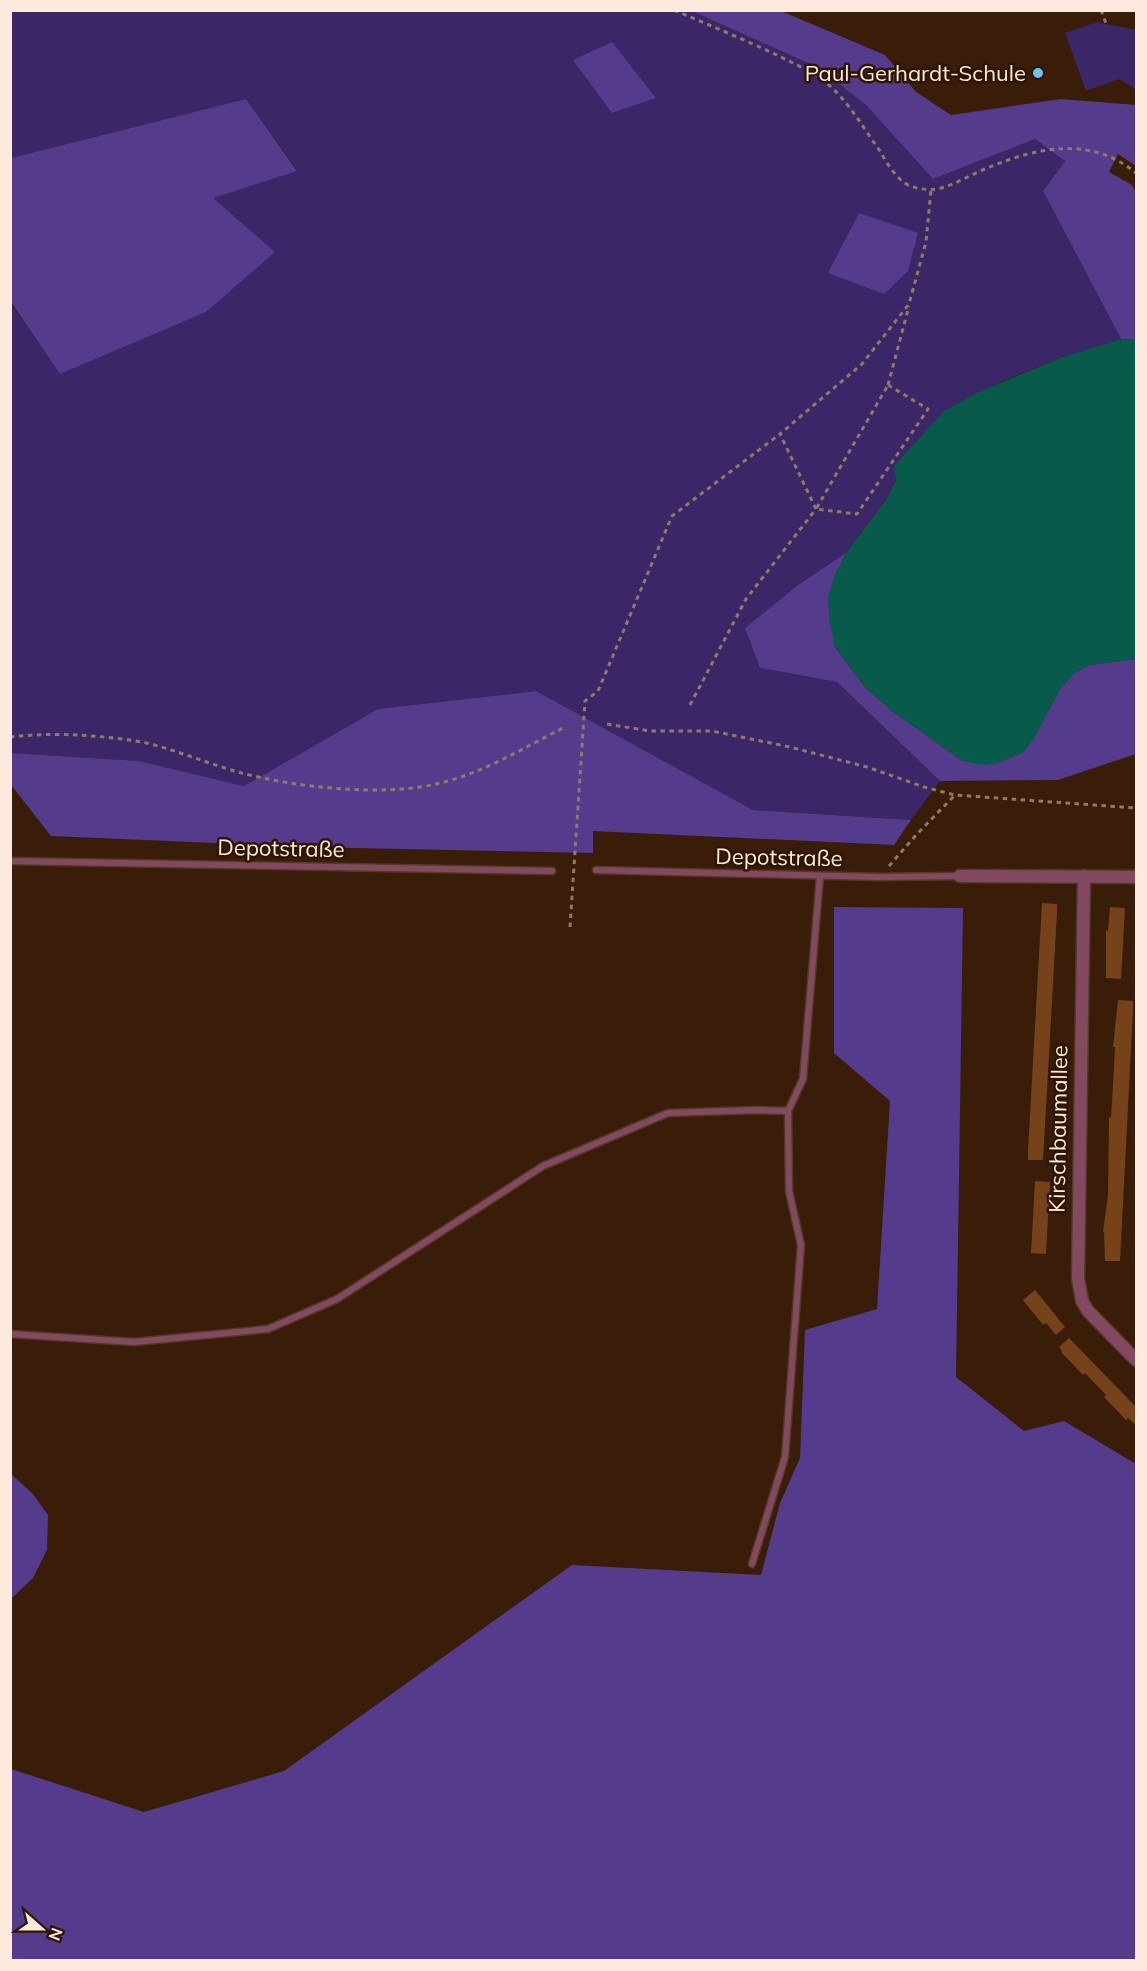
<svg xmlns="http://www.w3.org/2000/svg" width="1147" height="1971" viewBox="0 0 1147 1971" font-family="Mulish,sans-serif">
	<rect width="100%" height="100%" fill="#391d08"/>
	<!-- green -->
	<path fill="#3b2667" d="M692,10L817,67L866,105L933,179L1035,139L1065,161L1043,191L1121,339L1060,358L1020,374L976,393L944,411L896,479L886,500L847,552L798,585L745,628L760,668L837,682L940,781L911,820L753,810L536,691L378,709L244,786L139,761L11,753L10,302L61,374L212,197L297,170L246,99L11,158V11Z
		M1097,22L1136,30V89L1119,79L1086,91L1065,33Z"/>
	<!-- forest -->
	<path fill="#553b8b" d="M692,11H781L885,55L916,92L951,115L1061,99L1136,105V166L1118,154L1109,172L1132,185L1136,193V340L1121,339L1043,191L1065,161L1035,139L933,179L866,105L817,67Z
		M612,42L656,98L612,113L573,60Z
		M246,99L297,171L213,198L275,252L206,312L60,374L11,302V158Z
		M859,213L918,233L908,271L884,294L828,273Z
		M847,552L835,575V647L865,687L892,711L963,761L1049,710L1060,689L1074,673L1089,665L1136,659V754L1058,780L940,781L837,682L760,668L745,628L798,585Z
		M536,691L753,810L911,820L894,845L593,831V853L306,847L51,836L11,785V753L139,761L244,786L378,709Z
		M834,907L963,908L956,1377L1024,1431L1064,1421L1136,1464V1960H11V1769L144,1812L284,1771L572,1565L761,1575L780,1503L800,1458L805,1330L877,1309L890,1101L834,1053Z
		M11,1474L33,1494L48,1515L47,1550L33,1578L11,1599Z"/>
	<!-- water -->
	<path fill="#085b4b" d="M1121,339L1136,340V659L1089,665L1074,673L1060,689L1035,737L1024,752L999,763L983,765L963,761L892,711L865,687L835,647L829,619L828,597L835,575L847,552L886,500L896,480L894,466L944,411L976,393L1060,358Z"/>
	<!-- building -->
	<path fill="#76421a" d="M1042,903L1057,904V913L1043,1160H1028V1150Z
		M1110,907L1125,908L1121,979L1106,978V931H1108Z
		M1118,1000L1133,1001V1010L1120,1261H1105L1104,1232H1103L1108,1195L1109,1117H1111L1112,1102L1115,1047H1113Z
		M1035,1181L1050,1182L1046,1254L1031,1253Z
		M1035,1290L1065,1327L1056,1335L1046,1323L1043,1325L1023,1300Z
		M1069,1338L1137,1408V1426L1128,1418L1126,1420L1104,1397L1106,1395L1085,1373L1083,1375L1061,1352L1062,1351L1059,1347Z"/>
	<g fill="none" stroke-linecap="round" stroke-linejoin="round">
		<!-- service casing -->
		<g stroke="#543a26" stroke-width="9">
			<path id="service" d="M10,861L552,871
				M596,870L879,877L960,876
				M10,1334L134,1342L268,1329L337,1299L543,1166L668,1113L756,1110L788,1111L803,1079L820,876
				M752,1564L785,1457L801,1245L789,1191L788,1111"/>
		</g>
		<!-- minor casing -->
		<g stroke="#543a26" stroke-width="15">
			<path id="minor" d="M960,876L1136,877
				M1084,876L1078,1278L1082,1301L1088,1311L1136,1360"/>
		</g>
		<!-- path -->
		<path stroke="#917968" stroke-width="3" stroke-dasharray="4.5 4.5" stroke-linecap="butt" d="M674,10C711,26 748,41 783,58C799,66 817,74 830,86C850,104 864,129 880,151C885,160 891,170 898,177C903,183 910,187 918,188C940,194 958,181 978,172C1030,149 1088,133 1136,173
			M1101,10L1107,26
			M888,385L928,409L857,514L816,509Z
			M888,385L909,306
			M690,705L746,599L816,509L780,434L862,364L909,304L926,242L931,190
			M607,724L650,731H712L790,747L867,767L924,787L955,795L1136,808
			M10,737C53,732 99,735 142,742C174,749 206,763 238,772C293,787 380,797 436,784C482,774 523,748 565,727
			M889,866L917,834L955,795
			M570,927L585,701L598,691L672,516L780,434"/>
		<!-- service -->
		<use href="#service" stroke="#834961" stroke-width="6"/>
		<!-- minor -->
		<use href="#minor" stroke="#834961" stroke-width="12"/>
	</g>
	<!-- markers -->
	<circle fill="#6dc2f3" stroke="#2e1401" stroke-width="2" cx="1038" cy="73" r="6"/>
	<g text-anchor="middle" stroke-width="5" stroke-linejoin="round" paint-order="stroke">
		<!-- poi labels -->
		<g font-size="22" fill="#fdeadd" stroke="#2e1401" text-anchor="end">
			<text x="1026" y="81">Paul-Gerhardt-Schule</text>
		</g>
		<!-- street labels -->
		<g font-size="22" fill="#fdeadd" stroke="#2e1401">
			<text transform="translate(281 848) rotate(1)" y="8">Depotstraße</text>
			<text transform="translate(779 857) rotate(1)" y="8">Depotstraße</text>
			<text transform="translate(1058 1129) rotate(-89)" y="8">Kirschbaumallee</text>
		</g>
	</g>
	<!-- border -->
	<rect width="1147" height="1971" fill="none" stroke="#fdeadd" stroke-width="24"/>
	<!-- north arrow -->
	<g transform="translate(42 1929) rotate(111)" stroke="#2e1401" stroke-width="4.5" paint-order="stroke">
	<path d="M0-4.5L10 22L0 15L-10 22Z" fill="#fdeadd"/>
	<text y="-9" font-size="16" font-weight="bold" text-anchor="middle" fill="#fdeadd">N</text>
	</g>
</svg>
